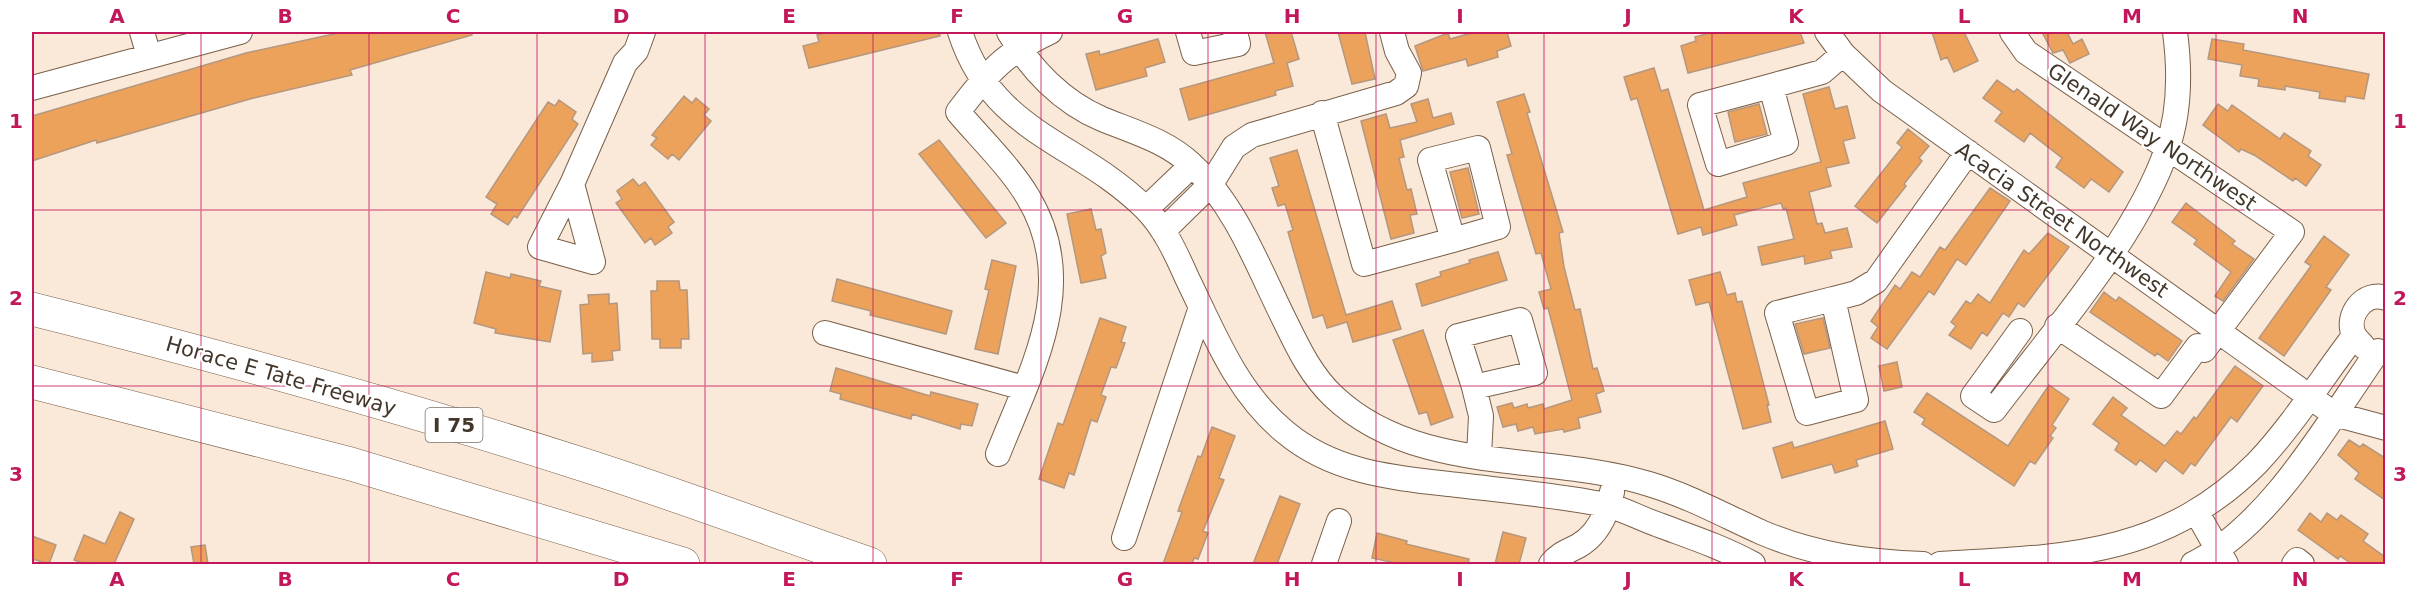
<svg xmlns="http://www.w3.org/2000/svg" width="2417" height="596" viewBox="0 0 2417 596" font-family="'DejaVu Sans',sans-serif">
	<rect width="100%" height="100%" fill="#fae8d8"/>
	<!-- building -->
	<path fill="#eca25b" stroke="#b4977e" stroke-width="1.5" d="M343,32H472V35L350,70L352,75L250,99L97,143L96,140L32,161V116L246,53Z
		M828,32H940V36L809,68L803,46L819,42L817,35Z
		M1265,32H1291L1299,59L1287,63L1293,86L1275,91L1276,95L1189,120L1180,89L1274,63Z
		M1338,32H1365L1375,79L1352,84Z
		M1475,32H1507L1511,46L1497,51L1498,57L1468,66L1466,59L1423,71L1415,46L1448,33L1450,39Z
		M1713,32H1800L1804,43L1688,73L1681,46L1696,41L1695,37Z
		M1932,32H1964L1978,61L1954,72L1947,57L1941,60Z
		M2042,32H2067L2073,44L2082,39L2089,54L2070,63L2063,50L2053,53Z
		M1158,39L1165,62L1145,68L1147,76L1096,90L1086,54L1099,51L1100,55Z
		M2212,39L2244,44L2243,50L2369,74L2364,99L2346,96L2345,102L2319,98L2320,92L2285,86V90L2258,86L2259,79L2240,76L2242,65L2208,59Z
		M1654,68L1661,91L1668,89L1704,210L1747,197L1743,183L1821,162L1803,94L1829,87L1835,109L1847,106L1855,138L1843,141L1849,163L1826,168L1831,186L1809,192L1817,224L1822,223L1825,233L1847,228L1852,247L1830,251L1832,258L1805,264L1804,256L1762,265L1758,247L1794,239L1786,208L1783,209L1781,203L1734,215L1737,225L1703,235L1701,227L1678,234L1637,98L1631,100L1624,77Z
		M1997,80L2014,92L2017,89L2123,172L2109,192L2091,179L2084,188L2056,167L2062,158L2030,133L2024,142L1995,121L2002,112L1983,98Z
		M1524,94L1530,112L1527,113L1563,232L1559,233L1564,267L1575,310L1580,309L1593,369L1597,368L1604,391L1596,394L1601,412L1578,418L1580,428L1564,432L1563,429L1535,434L1533,427L1518,431L1516,424L1503,427L1497,407L1512,403L1514,408L1527,404L1528,408L1543,404L1544,409L1572,400L1548,308L1544,309L1539,292L1551,289L1541,253L1536,254L1507,155L1512,154L1497,102Z
		M684,96L692,103L696,98L709,109L704,115L711,121L679,160L672,154L668,159L651,145L657,138L652,135Z
		M1428,99L1433,118L1451,113L1454,124L1400,140L1404,157L1399,158L1407,190L1411,189L1417,214L1410,215L1414,233L1391,239L1361,121L1386,114L1390,128L1417,122L1411,104Z
		M559,100L576,112L572,119L578,124L517,218L514,216L508,225L491,214L497,204L486,197L548,102L555,106Z
		M1759,104L1767,134L1735,142L1728,112Z
		M2218,104L2228,111L2232,105L2280,139L2284,133L2311,151L2308,156L2321,165L2306,186L2295,178L2293,181L2254,155L2241,149L2239,152L2203,125Z
		M1908,129L1929,146L1919,158L1922,161L1904,184L1906,186L1877,223L1855,206L1902,147L1897,143Z
		M939,140L1006,223L986,238L919,154Z
		M1297,150L1346,315L1392,301L1401,329L1353,342L1347,322L1327,328L1323,315L1313,318L1288,232L1293,230L1285,204L1278,206L1272,188L1279,186L1270,158Z
		M1468,168L1479,214L1462,218L1450,172Z
		M633,179L639,186L645,182L674,222L668,227L672,233L655,245L651,238L645,243L616,203L622,199L617,191Z
		M1990,188L2010,201L1966,265L1957,259L1934,295L1929,291L1887,349L1871,338L1878,327L1871,321L1895,285L1900,289L1912,272L1920,277L1940,247L1945,250Z
		M2186,203L2235,241L2232,244L2254,259L2223,301L2215,296L2231,272L2194,244L2197,240L2172,222Z
		M1091,209L1096,230L1101,229L1106,253L1101,256L1106,278L1081,283L1067,214Z
		M2048,233L2069,247L2024,307L2018,303L2009,317L2003,313L1987,336L1982,332L1971,349L1949,335L1956,326L1951,322L1966,301L1971,304L1978,294L1990,303L2024,250L2029,254Z
		M2324,236L2349,255L2326,287L2331,290L2284,356L2259,338L2311,266L2305,262Z
		M1498,252L1507,280L1422,306L1416,284L1441,276L1440,272L1470,263L1469,260Z
		M992,260L1016,266L998,354L975,349L989,290L985,289Z
		M486,272L510,278L511,274L541,281L539,286L561,291L550,342L495,333L496,329L474,323Z
		M1720,272L1727,295L1735,293L1737,302L1742,301L1769,405H1767L1771,422L1743,429L1709,302L1696,305L1689,280Z
		M837,279L952,311L946,334L870,315L871,311L832,301Z
		M657,281H679L680,290H687L689,339H681V348H660V339H652L651,291H657Z
		M2104,292L2116,301L2119,297L2182,341L2168,361L2157,353L2155,356L2090,312Z
		M609,294V304L617,303L620,350L612,351L613,360L592,362V353L583,354L580,305L589,304L588,295Z
		M1100,318L1126,327L1121,342L1125,343L1116,368L1111,367L1101,395L1106,397L1097,422L1091,420L1074,475L1069,473L1064,488L1039,479L1058,423L1063,425Z
		M1823,318L1830,348L1804,354L1795,324Z
		M1423,330L1453,417L1431,425L1427,412L1419,414L1393,340Z
		M1897,362L1902,387L1884,391L1879,366Z
		M2235,366L2263,386L2237,422L2231,417L2195,466L2191,463L2183,474L2165,460L2156,472L2140,460L2136,465L2115,450L2119,443L2093,424L2113,397L2127,408L2121,415L2165,446L2177,431L2181,434L2194,417L2196,419Z
		M836,368L930,396L931,392L978,404L972,426L961,424L960,429L912,414L911,419L840,399L841,394L830,391Z
		M2049,385L2069,399L2052,425L2056,428L2050,436L2053,438L2035,464L2030,461L2014,486L1922,424L1925,419L1914,412L1927,393L2008,446Z
		M1885,421L1893,449L1856,460L1858,466L1835,473L1832,464L1782,478L1773,448L1792,442L1794,448Z
		M1212,427L1235,436L1219,478L1224,480L1203,531L1208,533L1198,559L1194,558L1192,564H1163L1182,512L1178,511L1198,456L1201,457Z
		M2349,440L2360,447L2363,444L2385,458V500L2355,479L2359,473L2338,455Z
		M1280,496L1300,504L1277,564H1253Z
		M120,512L134,519L114,564H86L74,560L84,535L105,544Z
		M2310,513L2321,522L2327,513L2337,520L2341,515L2368,534L2363,541L2385,557V564H2352L2340,556L2338,559L2298,530Z
		M1503,532L1526,538L1519,564H1495Z
		M1377,533L1407,541L1406,544L1469,559L1468,564H1400L1372,558Z
		M32,536L56,545L49,564L32,559Z
		M205,545L208,564H194L191,547Z"/>
	<g fill="none" stroke-linecap="round" stroke-linejoin="round">
		<!-- minor casing -->
		<g stroke="#7a6048" stroke-width="26">
			<path id="minor" d="M142,32L149,56
				M960,32C993,134 1077,141 1145,208C1164,227 1176,253 1187,278C1214,333 1236,392 1285,432C1335,474 1397,478 1458,485C1508,491 1557,495 1606,505C1624,509 1641,519 1659,525C1691,537 1722,547 1753,564
				M1009,32C1030,69 1062,102 1102,119C1134,132 1167,141 1192,165C1237,206 1260,272 1287,325C1299,350 1312,376 1333,396C1417,476 1545,452 1649,484C1689,496 1725,516 1763,533C1815,555 1868,562 1923,564
				M1188,32L1194,53L1238,44L1235,32
				M1827,32L1843,54L1882,91L2334,414L2386,428
				M2012,32L2026,52L2292,232L2204,350L2198,346L2161,396L2057,326
				M1771,86L1786,143L1718,164L1700,105Z
				M1771,86L1822,72L1843,54
				M32,88L240,32
				M1322,113L1364,264L1453,240
				M1478,148L1498,227L1453,240L1430,160Z
				M572,184L593,262
				M1146,209L1192,165
				M1163,231L1211,184L1234,147L1252,135L1396,93L1406,86L1409,73L1397,51L1392,32
				M593,262L540,247L572,184L625,63L636,51L643,32
				M1833,299L1856,400L1807,413L1777,313Z
				M1833,299L1856,293L1876,281L1968,152
				M1520,320L1535,373L1474,387L1458,336Z
				M2020,331L1973,396L1994,410C2052,333 2136,239 2167,149C2180,112 2180,70 2175,32
				M825,333L1024,388
				M2363,346C2361,343 2356,339 2354,335C2345,316 2364,290 2386,298
				M1474,387L1481,416L1479,456
				M998,454C1031,370 1081,285 1028,197C1011,168 980,138 958,112C988,72 1005,53 1050,32
				M2196,511L2226,564
				M1124,538L1201,307
				M1324,564L1339,521
				M1551,564C1559,554 1567,552 1578,546C1598,535 1607,514 1612,492
				M1940,564C2062,557 2164,557 2257,463C2293,425 2322,378 2354,336
				M2193,564C2271,525 2328,422 2378,351
				M2294,564L2297,560L2302,564"/>
		</g>
		<!-- highway casing -->
		<g stroke="#7a6048" stroke-width="34">
			<path id="highway" d="M32,309C215,355 398,405 578,463C676,494 773,531 870,564
				M32,382L351,464L683,564"/>
		</g>
		<!-- minor -->
		<use href="#minor" stroke="#fff" stroke-width="24"/>
		<!-- highway -->
		<use href="#highway" stroke="#fff" stroke-width="33"/>
	</g>
	<!-- grid -->
	<path fill="none" stroke="#c2185b" stroke-width="1.5" stroke-opacity="0.55" d="M201,32V564M369,32V564M537,32V564M705,32V564M873,32V564M1041,32V564M1208,32V564M1376,32V564M1544,32V564M1712,32V564M1880,32V564M2048,32V564M2216,32V564M32,210H2386M32,386H2386"/>
	<g text-anchor="middle" stroke-width="4.5" stroke-linejoin="round" paint-order="stroke">
		<!-- shield labels -->
		<rect fill="#fff" stroke="#7b736b" stroke-width="1.5" x="425.5" y="408" width="57" height="34" rx="4.5"/>
		<g font-size="20" font-weight="bold" fill="#43372c">
			<text x="454" y="432">I 75</text>
		</g>
		<!-- street labels -->
		<g font-size="21" fill="#43372c" stroke="#fff">
			<text transform="translate(2152 137) rotate(34)" y="7">Glenald Way Northwest</text>
			<text transform="translate(2062 220) rotate(35)" y="7">Acacia Street Northwest</text>
			<text transform="translate(281 376) rotate(16)" y="7">Horace E Tate Freeway</text>
		</g>
	</g>
	<!-- border -->
	<rect width="2417" height="596" fill="none" stroke="#ffffff" stroke-width="66"/>
	<rect x="33" y="33" width="2351" height="530" fill="none" stroke="#c2185b" stroke-width="2"/>
	<g font-size="20" text-anchor="middle" font-weight="bold" fill="#c2185b">
		<text x="117" y="23">A</text>
		<text x="285" y="23">B</text>
		<text x="453" y="23">C</text>
		<text x="621" y="23">D</text>
		<text x="789" y="23">E</text>
		<text x="957" y="23">F</text>
		<text x="1125" y="23">G</text>
		<text x="1292" y="23">H</text>
		<text x="1460" y="23">I</text>
		<text x="1628" y="23">J</text>
		<text x="1796" y="23">K</text>
		<text x="1964" y="23">L</text>
		<text x="2132" y="23">M</text>
		<text x="2300" y="23">N</text>
		<text x="16" y="128">1</text>
		<text x="2400" y="128">1</text>
		<text x="16" y="305">2</text>
		<text x="2400" y="305">2</text>
		<text x="16" y="481">3</text>
		<text x="2400" y="481">3</text>
		<text x="117" y="586">A</text>
		<text x="285" y="586">B</text>
		<text x="453" y="586">C</text>
		<text x="621" y="586">D</text>
		<text x="789" y="586">E</text>
		<text x="957" y="586">F</text>
		<text x="1125" y="586">G</text>
		<text x="1292" y="586">H</text>
		<text x="1460" y="586">I</text>
		<text x="1628" y="586">J</text>
		<text x="1796" y="586">K</text>
		<text x="1964" y="586">L</text>
		<text x="2132" y="586">M</text>
		<text x="2300" y="586">N</text>
	</g>
</svg>
